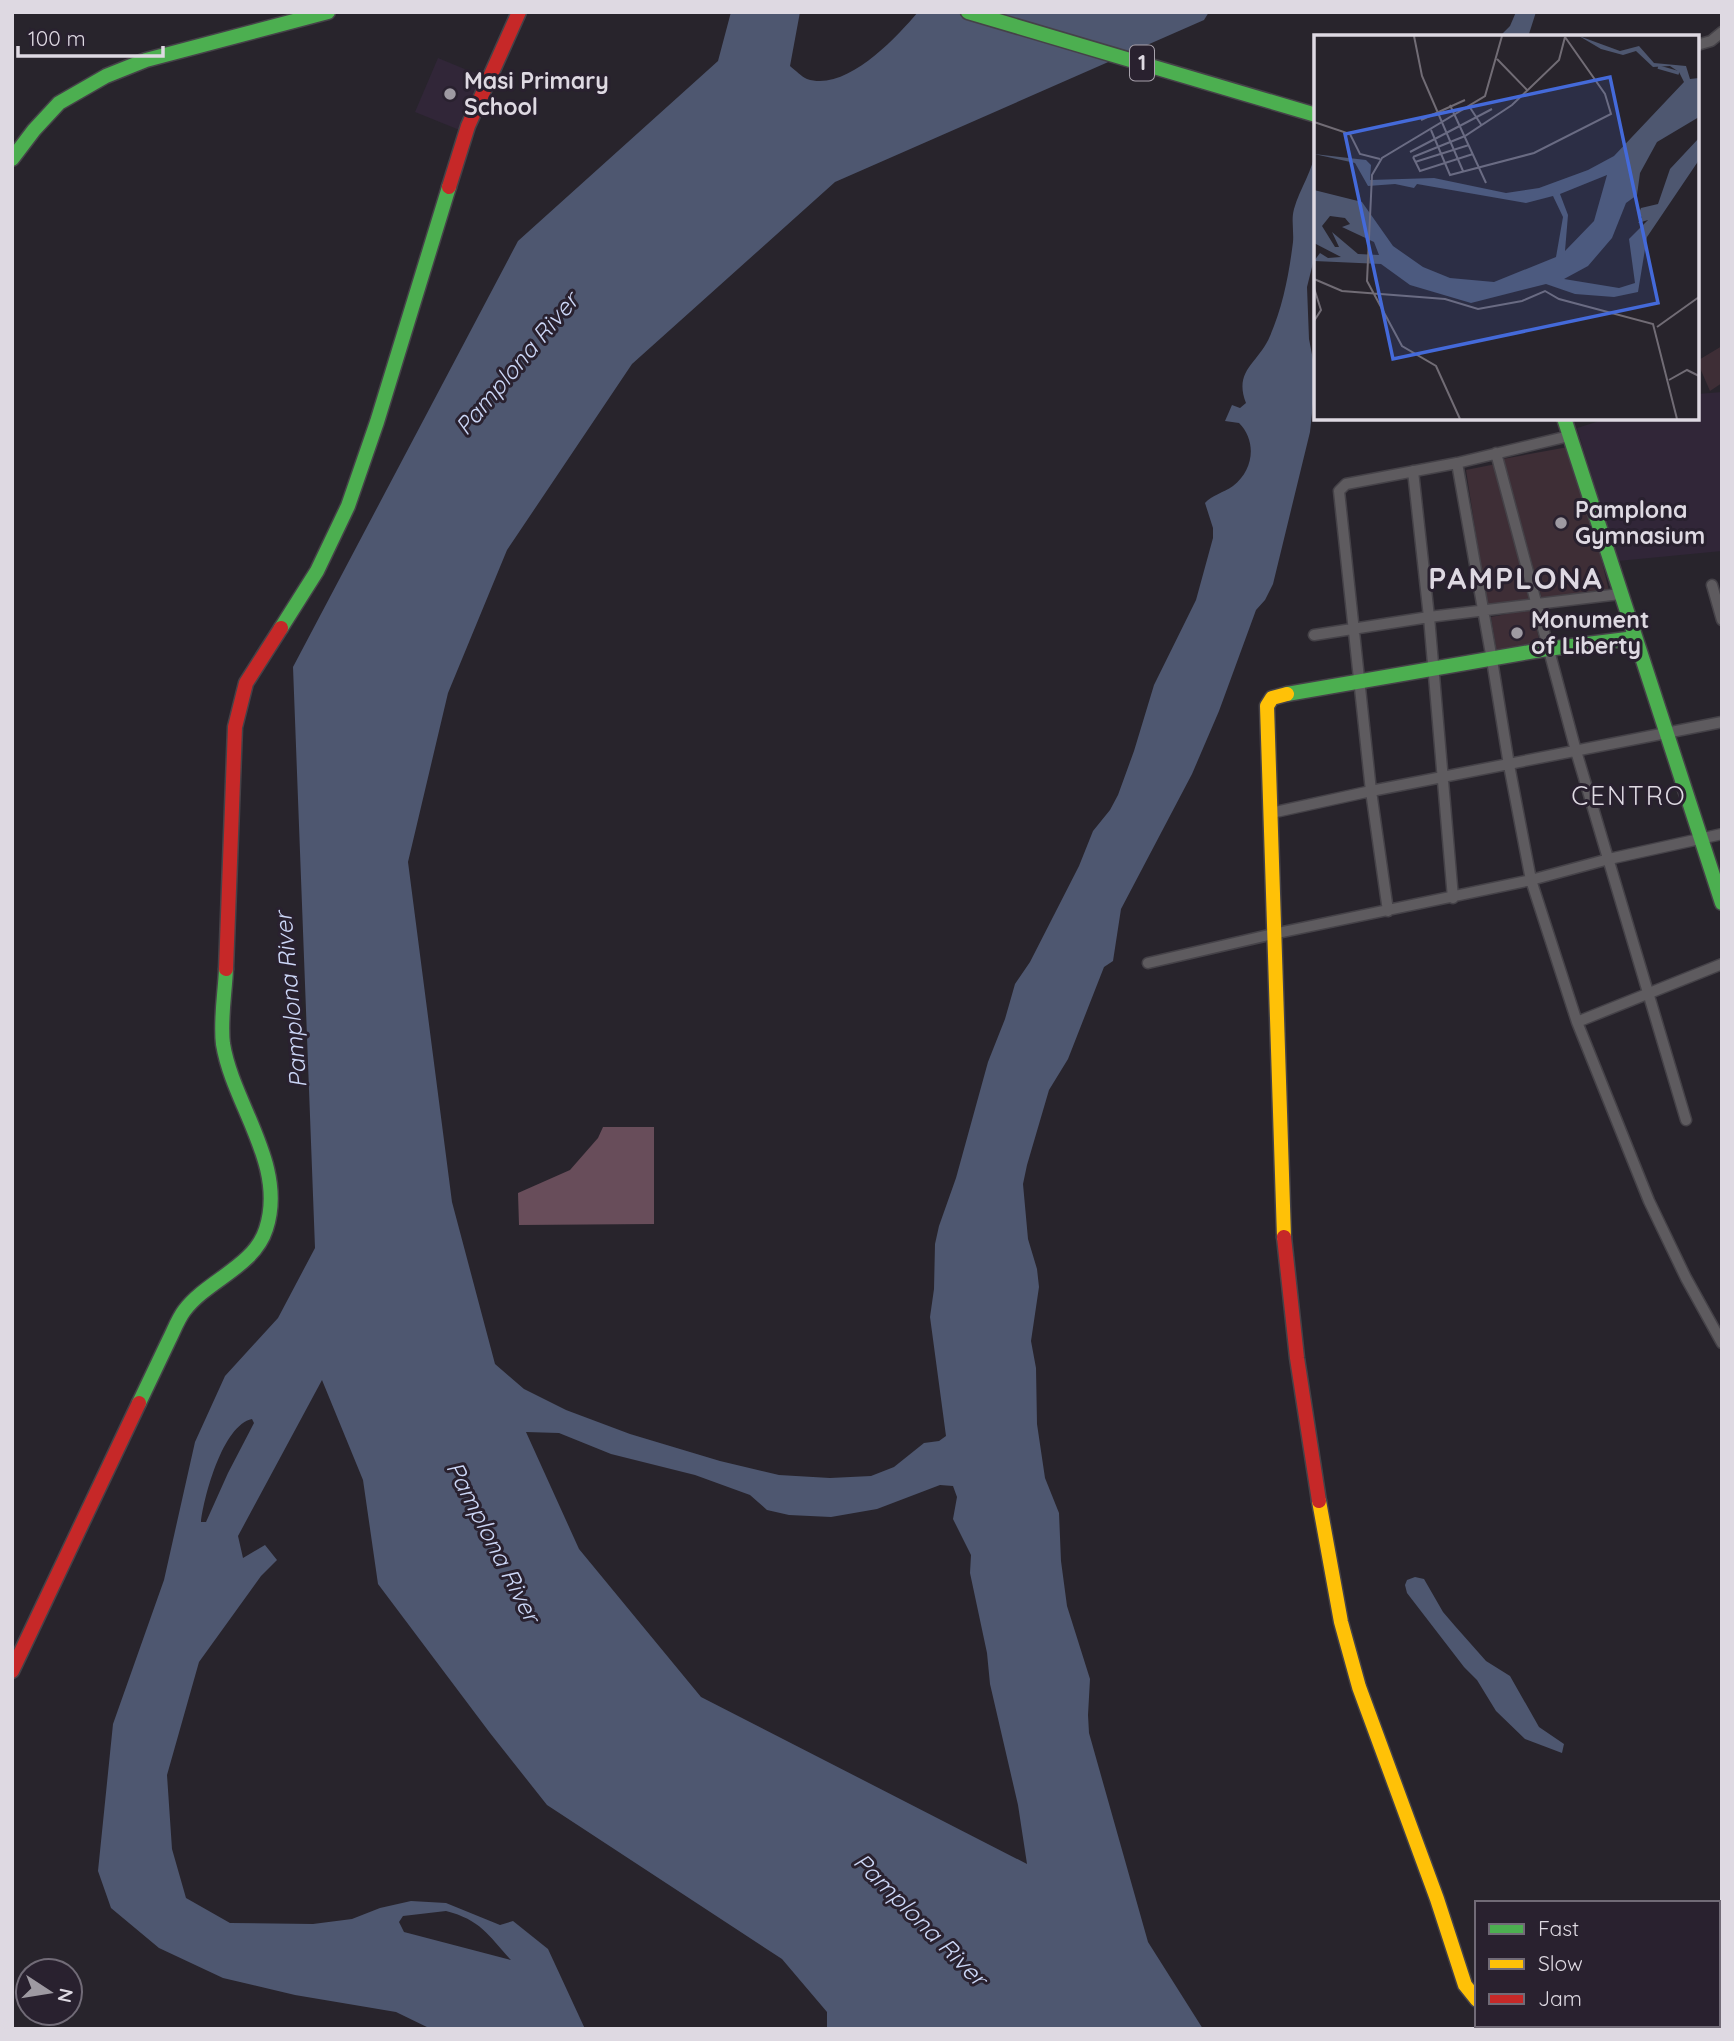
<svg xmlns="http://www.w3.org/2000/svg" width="1734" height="2041" viewBox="0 0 1734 2041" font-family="Quicksand,sans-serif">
	<rect width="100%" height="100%" fill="#28242c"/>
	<!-- built -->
	<path fill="#312638" d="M438,58L484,77L462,131L415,112Z
		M1722,392V551L1618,561L1577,428L1609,418H1697V394Z"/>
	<!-- green -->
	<path fill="#3e2e36" d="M1722,346V383L1710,391L1697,361Z
		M1568,447L1585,491L1610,595L1542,599L1503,459Z
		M1496,464L1530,603L1487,606L1466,470Z
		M1533,609L1540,645L1497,653L1491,617Z"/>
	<!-- forest -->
	<path fill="#684d5a" d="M603,1127H654V1224L519,1225L518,1193L570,1170L598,1138Z"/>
	<!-- water -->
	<path fill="#4e5770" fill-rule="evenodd" d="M731,12H800L790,66C795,70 802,77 807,79C846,92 895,39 918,12H1209L1204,20L835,182L632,364L507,550L448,693L408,862L452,1202L495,1364L524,1389L566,1410L630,1434L720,1461L779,1475L830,1478L871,1476L894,1467L924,1443L939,1441L946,1436L930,1317L934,1289L935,1244L939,1226L956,1178L988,1062L1005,1019L1015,984L1030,962L1079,866L1093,831L1110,810L1118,795L1134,751L1154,685L1196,600L1213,538V528L1205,503C1212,495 1223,493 1233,486C1254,470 1257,441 1239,423L1225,421L1232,405L1240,408L1246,403C1233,370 1259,363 1270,336C1283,306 1289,274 1293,242C1294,231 1291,220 1294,209C1300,188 1313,171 1316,148V251L1307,287L1309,339L1316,375L1310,432L1273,584L1265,600L1256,610L1219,711L1192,774L1121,909L1113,961L1104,967L1068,1059L1049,1090L1027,1165L1023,1184L1028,1239L1037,1269L1039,1287L1031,1341L1036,1368L1037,1424L1045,1478L1059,1513L1061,1561L1067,1606L1090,1679L1088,1715L1089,1733L1148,1942L1203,2029H827V2012L782,1959L547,1805L490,1733L378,1584L363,1480L322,1380L238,1536L243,1558L265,1545L277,1560L261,1576L199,1662L167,1775L172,1849L186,1898L230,1923L313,1924L352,1919L380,1908L411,1901L446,1903L500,1925L513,1921L548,1949L585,2029H431L396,2012L295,1995L223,1978L159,1948L111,1908L98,1871L113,1724L164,1580L195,1442L225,1376L278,1318L315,1248L293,667L518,241L718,61ZM252,1419L254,1423L228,1473L206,1522H201C204,1496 223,1425 252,1419ZM526,1432L559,1433L611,1454L695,1475L750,1495L767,1510L789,1515L831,1517L877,1509L940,1485L953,1486L957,1497L953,1519L971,1555L970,1573L987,1653L990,1684L1018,1805L1027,1864L701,1697L579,1549ZM446,1911C481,1920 488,1935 511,1960L404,1932L399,1922L403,1916Z
		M1516,12H1536L1528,37H1499L1510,26Z
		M1415,1577L1424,1579L1443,1612L1455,1626L1486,1661L1510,1676L1539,1727L1564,1744L1562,1753L1525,1739L1496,1711L1477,1680L1464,1667L1407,1593L1405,1585L1407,1580Z"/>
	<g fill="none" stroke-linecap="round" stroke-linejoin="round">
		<!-- street casing -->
		<g stroke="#454248" stroke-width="13">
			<path id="street" d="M1697,45L1711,41L1722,32
				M1496,453L1576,751L1686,1120
				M1457,463L1492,660L1509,765L1531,880L1577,1022L1649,1201L1686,1278L1722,1343
				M1413,471L1429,617L1453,898
				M1712,585L1722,620
				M1314,635L1429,617L1620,594
				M1271,813L1371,791L1722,722
				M1388,911L1371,791L1339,491L1346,484L1457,463L1569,436
				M1148,963L1273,934L1531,880L1609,859L1722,834
				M1577,1022L1722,964
				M1718,1934L1722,1933"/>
		</g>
		<!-- fast casing -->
		<g stroke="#454248" stroke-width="17">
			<path id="fast" d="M968,12L1316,115
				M12,159L34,130L59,103L106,76L146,60L328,12
				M1564,418L1722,903
				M281,628L317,571L348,506L377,422L449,187
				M1287,694L1547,649L1635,638
				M139,1403C149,1382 159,1361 169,1340C174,1330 178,1319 184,1311C207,1280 254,1267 266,1229C287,1165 233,1105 223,1044C220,1020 225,993 226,969"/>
		</g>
		<!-- slow casing -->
		<g stroke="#454248" stroke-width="17">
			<path id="slow" d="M1284,1237L1267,706L1272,698L1287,694
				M1319,1501L1341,1622L1359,1687L1437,1899L1465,1985L1477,2000"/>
		</g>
		<!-- jam casing -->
		<g stroke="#454248" stroke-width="17">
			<path id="jam" d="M449,187L468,126L519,12
				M226,969L235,727L246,683L281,628
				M1284,1237L1297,1358L1319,1501
				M12,1671L139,1403"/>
		</g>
		<!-- street -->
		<use href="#street" stroke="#5e5b5f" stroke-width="10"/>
		<!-- fast -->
		<use href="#fast" stroke="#4caf50" stroke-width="14"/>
		<!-- slow -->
		<use href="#slow" stroke="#ffc107" stroke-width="14"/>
		<!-- jam -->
		<use href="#jam" stroke="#c62828" stroke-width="14"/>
	</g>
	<!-- markers -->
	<g fill="#9e9aa2" stroke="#29212f" stroke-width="2.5">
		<circle cx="450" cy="94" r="7"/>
		<circle cx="1561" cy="523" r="7"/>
		<circle cx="1517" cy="633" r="7"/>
	</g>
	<g text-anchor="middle" stroke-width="6" stroke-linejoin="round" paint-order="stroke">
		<!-- shield labels -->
		<rect fill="#29212f" stroke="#a8a2ac" stroke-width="2" x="1130" y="45.5" width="24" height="35" rx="5"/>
		<g font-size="21" font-weight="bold" fill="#ded9e2">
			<text x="1142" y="70">1</text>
		</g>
		<!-- poi labels -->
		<g font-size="23" font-weight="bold" fill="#ded9e2" stroke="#29212f" text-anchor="start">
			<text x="464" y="89">Masi Primary<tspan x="464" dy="26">School</tspan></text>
			<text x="1575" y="518">Pamplona<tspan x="1575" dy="26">Gymnasium</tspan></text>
			<text x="1531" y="628">Monument<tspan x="1531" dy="26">of Liberty</tspan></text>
		</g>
		<!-- water labels -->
		<g font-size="24" font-style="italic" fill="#ccd7f7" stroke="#29212f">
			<text transform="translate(517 364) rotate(-50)" y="8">Pamplona River</text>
			<text transform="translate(291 1000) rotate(-95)" y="8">Pamplona River</text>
			<text transform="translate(493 1542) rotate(63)" y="8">Pamplona River</text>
			<text transform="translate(920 1920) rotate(45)" y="8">Pamplona River</text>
		</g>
		<!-- quarter labels -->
		<g font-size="26" letter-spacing="2" fill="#ded9e2" stroke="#29212f">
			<text x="1629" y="805">CENTRO</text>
		</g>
		<!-- district labels -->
		<g font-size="30" font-weight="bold" letter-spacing="2" fill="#ded9e2" stroke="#29212f">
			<text x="1516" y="589">PAMPLONA</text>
		</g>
	</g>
	<!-- overview -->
	<g transform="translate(1314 35)">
		<rect width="385" height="385" fill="#28242c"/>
		<path d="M265,1L306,16L325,11L340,28L372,31L376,44L385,43V82L343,107L326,138L323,160L312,168L298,203L274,231L250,244L305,253L321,248L315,204L334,185L324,188L328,182L324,180L327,173L344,169L356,134L385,103V125L333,202L324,257L300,262L261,259L232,249L157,268L96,250L67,229L0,226L6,218L14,223L27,222L0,208V155L48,167L79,211L109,232L136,243L180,247L242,222L249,182L239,161L212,168L103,149L100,153L81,149L54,151L41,128L0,119L52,125L57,130L56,145L120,143L192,158L225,153L274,135L300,121L370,47L365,37L356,31L339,32L322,16L309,20L287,14ZM293,140L280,186L251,216L254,180L246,159ZM16,181L31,183L36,189L28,192L60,207L65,220L44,219L18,197L25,212H21L8,191Z" fill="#4e5770" fill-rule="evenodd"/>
		<path fill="none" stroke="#4e5770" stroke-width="3.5" d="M344,32L365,38"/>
		<path fill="none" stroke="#716c75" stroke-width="2" d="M100,1L108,41L149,136M183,24L214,56M136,70L172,148M155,71L168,91M107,85L151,65M0,87L36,99L46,119L66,124M117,95L136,140L220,118L297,79L291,59L251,2M96,117L178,74M99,122L151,101L198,70L245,25L251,2M99,122L106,136L159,119M101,127L155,110M0,244L28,256L131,264L164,274L208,266L231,256L245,264L339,289L363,384M0,253L7,275L0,286M343,292L385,262M355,345L373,335L385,341M146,384L122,331L88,311L53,246L58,140L68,123L171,61L188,1"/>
		<path fill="#446ada" fill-opacity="0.15" stroke="#446ada" stroke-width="3.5" d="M296,42L344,268L79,324L31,99Z"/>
		<rect width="385" height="385" fill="none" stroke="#ded9e2" stroke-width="3.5"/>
	</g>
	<!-- border -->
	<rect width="1734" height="2041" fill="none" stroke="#ded9e2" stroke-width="28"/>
	<!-- legend -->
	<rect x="1475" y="1901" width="245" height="126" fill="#29212f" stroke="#716b77" stroke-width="2"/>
	<rect x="1489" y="1924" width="35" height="10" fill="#4caf50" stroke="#716b77" stroke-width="2"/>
	<text x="1538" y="1936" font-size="21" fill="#ded9e2">Fast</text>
	<rect x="1489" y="1959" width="35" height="10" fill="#ffc107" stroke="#716b77" stroke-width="2"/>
	<text x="1538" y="1971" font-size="21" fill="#ded9e2">Slow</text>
	<rect x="1489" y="1994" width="35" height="10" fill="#c62828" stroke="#716b77" stroke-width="2"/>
	<text x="1538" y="2006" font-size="21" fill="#ded9e2">Jam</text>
	<!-- north arrow -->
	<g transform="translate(49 1992) rotate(102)"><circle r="33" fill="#29212f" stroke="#716b77" stroke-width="2"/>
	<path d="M0-5L12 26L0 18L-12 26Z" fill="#9e9aa2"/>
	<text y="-10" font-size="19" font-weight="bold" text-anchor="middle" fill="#ded9e2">N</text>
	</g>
	<!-- scale -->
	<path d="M18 46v10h145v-10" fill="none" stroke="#ded9e2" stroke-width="3.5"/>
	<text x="28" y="46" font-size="21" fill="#ded9e2" stroke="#29212f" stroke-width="5" paint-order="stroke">100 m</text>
</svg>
